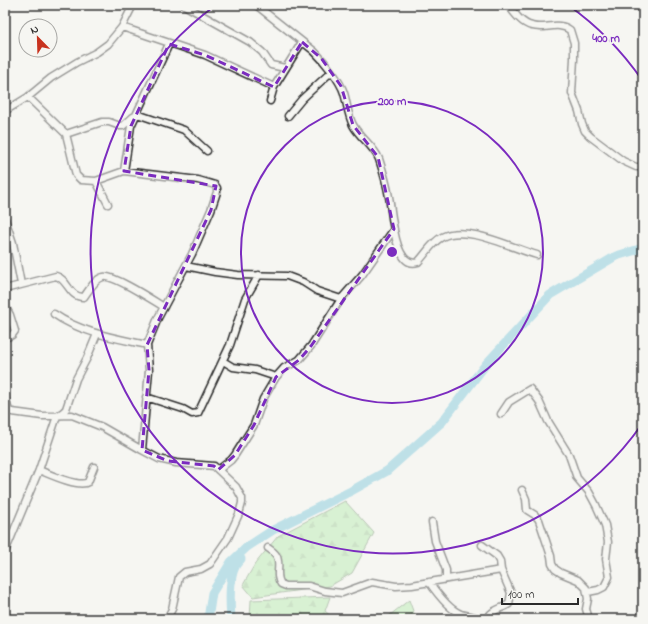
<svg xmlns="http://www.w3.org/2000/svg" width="648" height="624" viewBox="0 0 648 624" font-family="'Indie Flower',sans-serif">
	<defs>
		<pattern id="forest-firs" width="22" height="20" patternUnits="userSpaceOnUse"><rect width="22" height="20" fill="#b4ebad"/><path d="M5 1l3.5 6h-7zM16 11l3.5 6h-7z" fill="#9bca95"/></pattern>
	</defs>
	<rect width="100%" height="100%" fill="#f6f6f2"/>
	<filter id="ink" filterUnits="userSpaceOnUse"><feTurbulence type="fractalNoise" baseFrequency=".025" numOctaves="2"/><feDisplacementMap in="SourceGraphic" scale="8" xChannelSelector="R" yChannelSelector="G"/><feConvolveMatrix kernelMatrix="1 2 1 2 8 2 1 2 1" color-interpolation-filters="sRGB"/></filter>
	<g filter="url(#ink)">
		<!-- forest -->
		<path fill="url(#forest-firs)" stroke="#708b6c" d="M345,501L374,533L352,573L330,586L253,597L243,585L255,564L278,536Z
			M330,597L325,611L334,619H250L251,600Z
			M409,600L416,619H385Z"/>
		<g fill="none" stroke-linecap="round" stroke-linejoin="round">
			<!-- river -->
			<path stroke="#7ac6da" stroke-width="9" d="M208,619L212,593L231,562L247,547L273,530L351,491L387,471L442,422L486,364L550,295L616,256L643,248
				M231,619C230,606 229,578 235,567C236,564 239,561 241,559"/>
			<!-- minor casing -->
			<g stroke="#2b2b2b" stroke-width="9">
				<path id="minor" d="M184,5L250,42L262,52L271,65L285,68
					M256,5L314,51C324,61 340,80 344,93C347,103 348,116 353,125C360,138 373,145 379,159C383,171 387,185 389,197C392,211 394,270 418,262C426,254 432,242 442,237C466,224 512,248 537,255
					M508,5C514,13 522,24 532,26C545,30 558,21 570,30L574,43V59L572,93L579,111L582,124L585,131L591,137L623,161L636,167H643
					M5,11L7,5
					M122,27L205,55L274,87
					M28,97L66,134L76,175L81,180L96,181L124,171L198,180L215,185L217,188V192L211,210L192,254L158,318L147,345L149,370L142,450
					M270,101L274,87L302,42
					M5,111L28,97L51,78L77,62L97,52L108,44L122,27L133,5
					M137,114L184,130L207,151
					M288,116L302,99L331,72
					M66,134L102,122H109L120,126H123L133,117
					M124,171L131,126L169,44
					M96,181L108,204
					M5,219L13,243L21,284
					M186,266L215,272L238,275L287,276L303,282L317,291L341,299
					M5,289L56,276C68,279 69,298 84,297C89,290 95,279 103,277C113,274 154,301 164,307
					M5,306L10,315L15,331L12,335L5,338
					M54,314C81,333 116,338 147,345
					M223,361L233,367L255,370L276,377
					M5,397L9,411
					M146,397L183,409L192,414L198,413L230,345L245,299L259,275
					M5,411L42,416L72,415L102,427L142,450L159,459L176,463L214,466L236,487L242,498V503L239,514L228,538L210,564L201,569L185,572L179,577L172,609L167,619
					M501,414L509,402L530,389L539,401L548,421L569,455L577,478L589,492L596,505L605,525L608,542L606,559L609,577L604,587L598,590L588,592
					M39,470C49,474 79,488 88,482L94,467
					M218,470L231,460L235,455L254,425L263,399L276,377L284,368L299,360L311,346L341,299L362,275L394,229
					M522,490L526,499L527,510L535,515L539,520L551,556L552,564L555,569L561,573L578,580L586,588L588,599L586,609L589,619
					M432,522L435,541L446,570V579
					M482,545L497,556L500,561L501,570L511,593L509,604C502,609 490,610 488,619
					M268,548C271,550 274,552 276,555C282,564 274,575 281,584L286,586H309L325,591L342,593L372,582L396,586L412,585L501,570
					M5,552L39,470L57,416L63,412L66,409L76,379L87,358L97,334
					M429,582C436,592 450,610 461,614C467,616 473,615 479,619"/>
			</g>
			<!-- minor -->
			<use href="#minor" stroke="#f6f6f2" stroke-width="6"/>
		</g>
	</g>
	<!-- marked area -->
	<path d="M0 0H648V624H0ZM302,42L321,58L341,86L353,125L378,157L394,229L311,346L299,360L276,377L254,425L235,455L218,470L214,466L168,461L142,450L149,370L147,345L211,210L216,186L124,171L131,126L169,44L205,55L274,87Z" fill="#f6f6f2" fill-opacity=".55" fill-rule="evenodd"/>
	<path fill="none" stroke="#7b2cbf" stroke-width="3" stroke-dasharray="8 5" stroke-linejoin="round" d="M302,42L321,58L341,86L353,125L378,157L394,229L311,346L299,360L276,377L254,425L235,455L218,470L214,466L168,461L142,450L149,370L147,345L211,210L216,186L124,171L131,126L169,44L205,55L274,87Z"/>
	<!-- distance rings -->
	<g fill="none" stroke="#7b2cbf" stroke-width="2">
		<circle cx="392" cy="252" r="151"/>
		<path d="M642 424A303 303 0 1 1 216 5M568 5A303 303 0 0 1 642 80"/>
	</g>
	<circle cx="392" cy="252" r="6" fill="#7b2cbf" stroke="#f6f6f2" stroke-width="2"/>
	<g font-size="12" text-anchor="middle" font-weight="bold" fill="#7b2cbf" stroke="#f6f6f2" stroke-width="3.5" stroke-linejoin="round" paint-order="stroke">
		<text x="606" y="42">400 m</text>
		<text x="392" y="105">200 m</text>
	</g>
	<!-- margin -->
	<rect width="648" height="624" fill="none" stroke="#f6f6f2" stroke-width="20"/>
	<rect x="10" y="10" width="628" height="604" fill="none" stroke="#2b2b2b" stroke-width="1.5" filter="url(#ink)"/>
	<!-- north arrow -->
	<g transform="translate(38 38) rotate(337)"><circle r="19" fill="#f6f6f2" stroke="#a5a5a2"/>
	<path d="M0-3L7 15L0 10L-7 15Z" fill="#c8321e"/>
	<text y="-6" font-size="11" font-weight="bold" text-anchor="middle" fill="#2b2b2b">N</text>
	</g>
	<!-- scale -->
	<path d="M502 598v6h76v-6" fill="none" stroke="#2b2b2b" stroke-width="2"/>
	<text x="508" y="598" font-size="12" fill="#2b2b2b" stroke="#f6f6f2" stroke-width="3" paint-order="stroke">100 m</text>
</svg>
